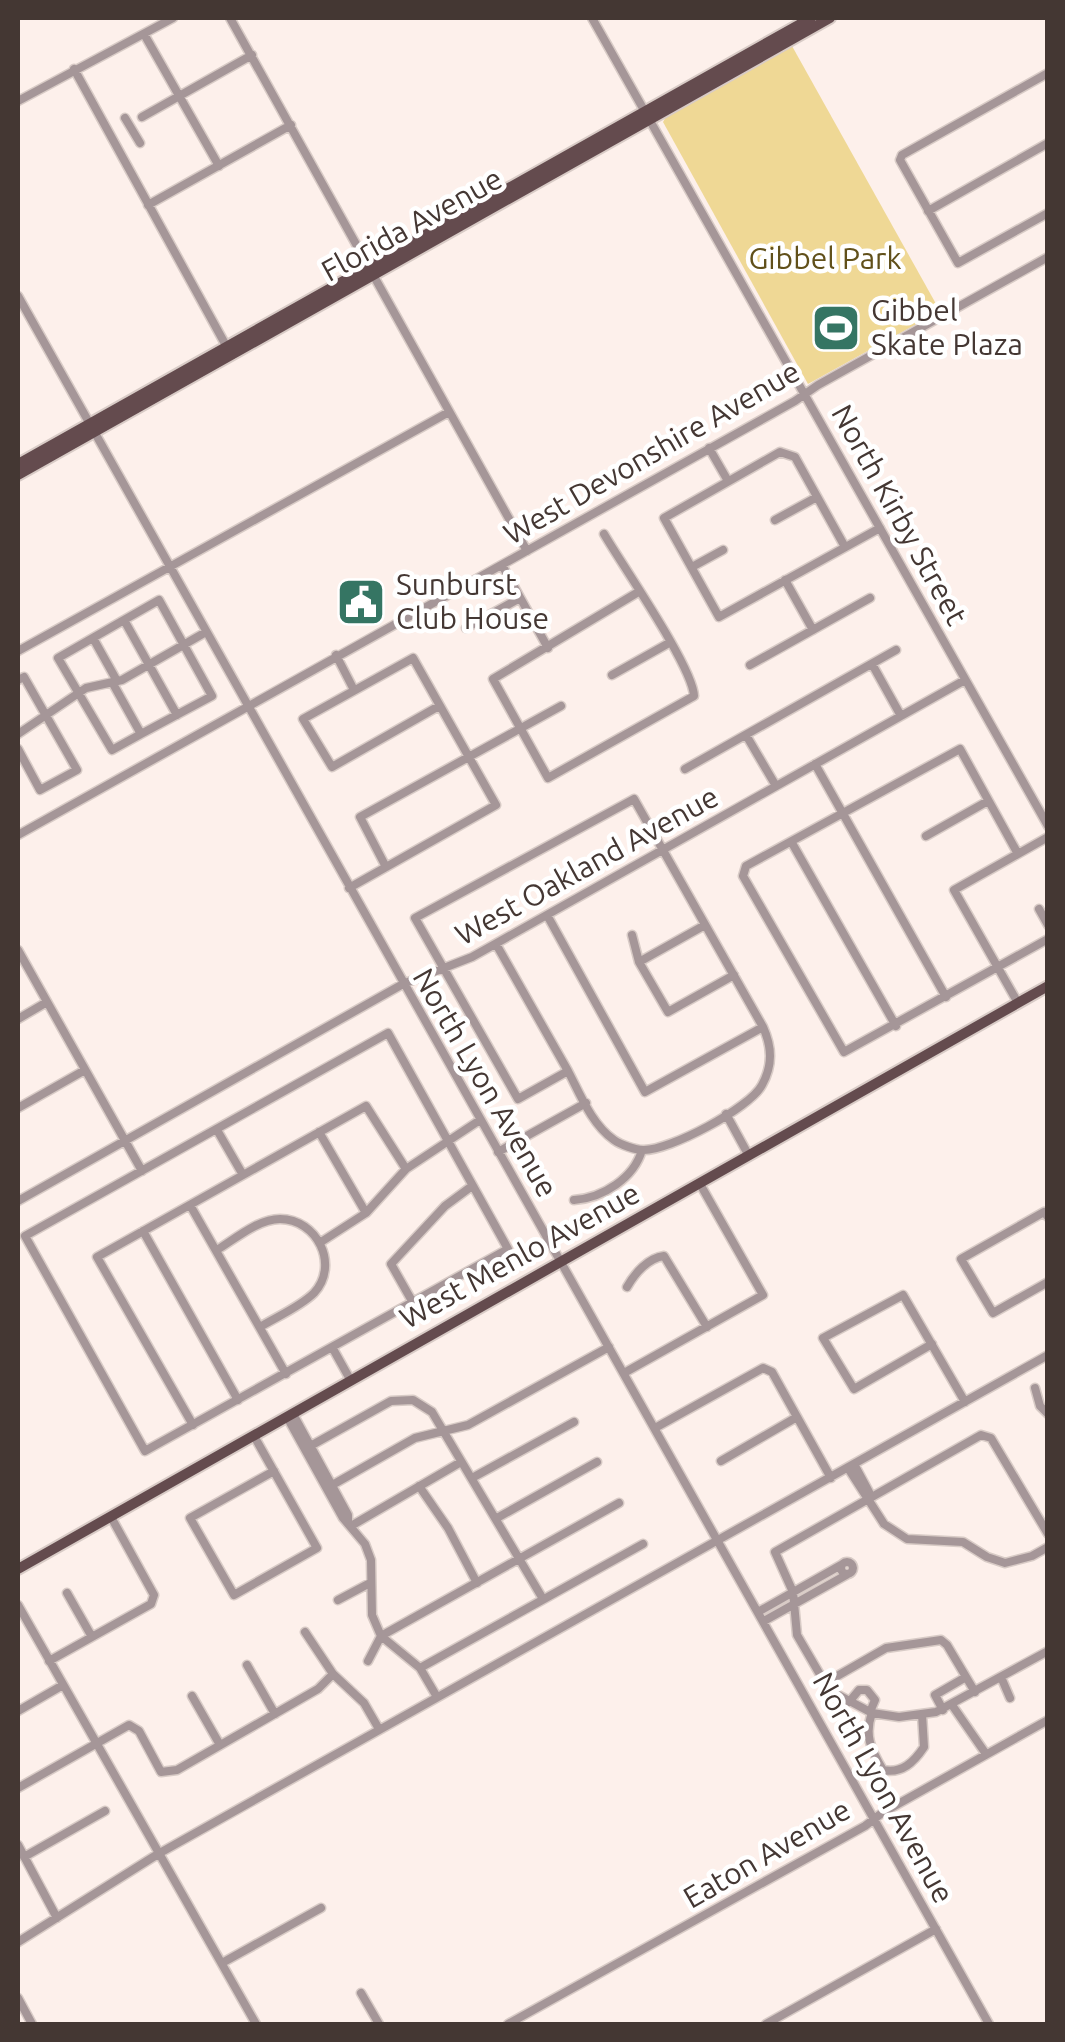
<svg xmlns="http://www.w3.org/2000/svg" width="1065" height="2042" viewBox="0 0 1065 2042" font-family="Ubuntu,sans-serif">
	<rect width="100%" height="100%" fill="#fdf0eb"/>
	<!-- green -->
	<path fill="#efd895" d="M792,46L940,311L808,384L663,122L667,115Z"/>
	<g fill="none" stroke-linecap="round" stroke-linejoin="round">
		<!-- minor casing -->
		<g stroke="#d8cbc6" stroke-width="11">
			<path id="minor" d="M230,18L527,551
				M592,18L1048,826
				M144,34L219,166
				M74,69L229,351
				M1048,73L902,155L900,160L958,263L1048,213
				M18,101L173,18
				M142,117L252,55
				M125,118L140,143
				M148,205L291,125
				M928,211L1048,143
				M18,296L989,2024
				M709,448L728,481
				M775,520L817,497
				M604,534C622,565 693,667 694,696L548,778L493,679L640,591
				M845,547L795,457L780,452L664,518L719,617L880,528
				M502,565L548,648
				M692,567L723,550
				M785,580L813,630
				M466,628L520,598
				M93,638L117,681
				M18,651L449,412
				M336,655L354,690
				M872,664L901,716
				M750,665L870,598
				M612,675L669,643
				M18,680L24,677L77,770L40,790L18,749
				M112,682L141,734L112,750L58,658L124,620
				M18,734L86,688L122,680L206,632
				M141,734L212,696L159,600L124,620L177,715
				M746,735L776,786
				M815,764L946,997
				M685,769L896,650
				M18,835L795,401L818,385L1048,257
				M926,836L988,801
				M792,843L896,1026
				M1018,854L960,749L746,866L743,876L844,1052L1048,939
				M386,867L360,817L561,706
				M349,888L496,805L413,658L303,719L332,767L439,706
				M1039,909L1048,925
				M547,915L645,1092L763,1027
				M632,935L639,962L668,1012L734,975
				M496,944C520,986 544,1028 568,1071C580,1094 592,1125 614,1140C621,1145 636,1150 643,1150C669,1151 750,1108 762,1085C773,1065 772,1047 763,1027L634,799L415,918L518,1099L568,1071
				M18,950L142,1171
				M639,962L705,925
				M1018,1003L954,890L1048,837
				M18,1019L47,1002
				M388,1033L508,1249L145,1451L25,1236Z
				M18,1108L85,1070
				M726,1114L749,1156
				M217,1130L243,1175
				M319,1132L366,1213
				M498,1152L586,1103
				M574,1200C603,1198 634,1178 642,1150
				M18,1201L403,984L472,957L965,680
				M190,1205L286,1374
				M1048,1217L1044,1212L961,1259L993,1313L1048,1282
				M143,1231L238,1400
				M321,1242L366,1213L406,1169L480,1120
				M217,1250C235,1239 258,1219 280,1219C317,1219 340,1265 314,1293C300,1307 276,1317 260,1327
				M627,1287C635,1273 648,1258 664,1256L707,1327
				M412,1301L391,1264L445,1206L472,1186
				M932,1344L854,1389L823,1338L903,1295L965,1402
				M332,1347L351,1381
				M624,1373L763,1295L700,1184
				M1035,1388L1040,1406L1048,1414
				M293,1414L348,1515V1521
				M287,1417L343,1518L365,1544L371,1560L372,1615L381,1636L420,1668L437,1697
				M193,1425L97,1257L366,1106L406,1169
				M655,1428L763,1368L772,1372L831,1478
				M254,1436L317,1548L234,1595L190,1518L274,1471
				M305,1449L391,1401L413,1400L432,1412L543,1599
				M721,1461L797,1417
				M854,1464L869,1492L867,1499
				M848,1468L884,1524L907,1539L963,1542L987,1557L1005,1563L1032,1556L1048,1547
				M472,1478L574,1422
				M419,1486L448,1528L477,1583
				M327,1488L415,1438L468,1425L609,1347
				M497,1518L597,1462
				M351,1526L461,1462
				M1048,1534L991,1438L981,1435L775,1552L793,1592L797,1635L829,1690L872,1713L899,1717L936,1712L1048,1651
				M841 1568a6 6 0 1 1 12 0a6 6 0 1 1-12 0Z
				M67,1593L92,1637
				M338,1600L370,1583
				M18,1605L256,2024
				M758,1612L841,1565
				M764,1621L848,1574
				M305,1632L333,1674L364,1703L379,1729
				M49,1661L151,1604L154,1595L111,1517
				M368,1661L381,1636L619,1503
				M247,1665L275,1714
				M420,1668L643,1544
				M1001,1677L1010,1698
				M825,1683L886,1648L941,1640L947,1645L975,1692
				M192,1696L220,1745
				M849,1702L859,1690H867L875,1700L870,1712
				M952,1705L986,1754
				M943,1710L935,1695L966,1677
				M18,1711L63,1685
				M872,1713C864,1735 871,1750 883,1770C902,1774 914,1762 924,1747L922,1714
				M18,1788L129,1725L139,1731L161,1772L177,1770L318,1689L333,1674
				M18,1845L57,1918
				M24,1857L105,1811
				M18,1942L158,1854L1048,1355
				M222,1963L321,1908
				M361,1993L379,2024
				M18,1998L32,2024
				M508,2024L865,1826L882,1813L1048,1720
				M766,2024L936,1929"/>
		</g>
		<!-- major casing -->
		<g stroke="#d8cbc6" stroke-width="14">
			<path id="major" d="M18,464L811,18
				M18,475L830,18
				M18,1569L1048,986"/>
		</g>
		<!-- minor -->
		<use href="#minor" stroke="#a59698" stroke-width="8"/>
		<!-- major -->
		<use href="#major" stroke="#644b4e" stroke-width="10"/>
	</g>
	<!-- icons -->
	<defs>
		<g id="stadium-square" transform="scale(2.5)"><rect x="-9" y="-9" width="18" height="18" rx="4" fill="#357563" stroke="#fff"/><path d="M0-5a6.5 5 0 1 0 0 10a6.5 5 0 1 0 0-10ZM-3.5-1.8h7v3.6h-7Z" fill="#fff"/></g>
		<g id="civic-square" transform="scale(2.5)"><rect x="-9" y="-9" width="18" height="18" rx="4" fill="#357563" stroke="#fff"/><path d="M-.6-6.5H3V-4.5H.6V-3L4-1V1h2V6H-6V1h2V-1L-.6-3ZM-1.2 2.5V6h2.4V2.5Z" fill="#fff"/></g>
	</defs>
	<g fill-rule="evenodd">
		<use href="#stadium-square" x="836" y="328"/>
		<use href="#civic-square" x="361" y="602"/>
	</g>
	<g text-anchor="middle" stroke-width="9" stroke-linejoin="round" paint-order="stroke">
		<!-- street labels -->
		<g font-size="30" fill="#443733" stroke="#fff">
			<text transform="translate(412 225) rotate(-29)" y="10">Florida Avenue</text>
			<text transform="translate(652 453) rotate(-30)" y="10">West Devonshire Avenue</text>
			<text transform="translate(899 515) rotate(61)" y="10">North Kirby Street</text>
			<text transform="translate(587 866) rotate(-29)" y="10">West Oakland Avenue</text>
			<text transform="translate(485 1083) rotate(60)" y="10">North Lyon Avenue</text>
			<text transform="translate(520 1256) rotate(-29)" y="10">West Menlo Avenue</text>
			<text transform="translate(883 1788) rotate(61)" y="10">North Lyon Avenue</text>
			<text transform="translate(767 1854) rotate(-30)" y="10">Eaton Avenue</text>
		</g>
		<!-- park labels -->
		<g font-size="30" fill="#61501a" stroke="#fff">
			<text x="825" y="269">Gibbel Park</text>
		</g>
		<!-- poi labels -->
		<g font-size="30" fill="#443733" stroke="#fff" text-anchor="start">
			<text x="871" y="321">Gibbel<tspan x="871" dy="34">Skate Plaza</tspan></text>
			<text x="396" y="595">Sunburst<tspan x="396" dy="34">Club House</tspan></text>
		</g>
	</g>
	<!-- border -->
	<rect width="1065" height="2042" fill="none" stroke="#443733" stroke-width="40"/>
</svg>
